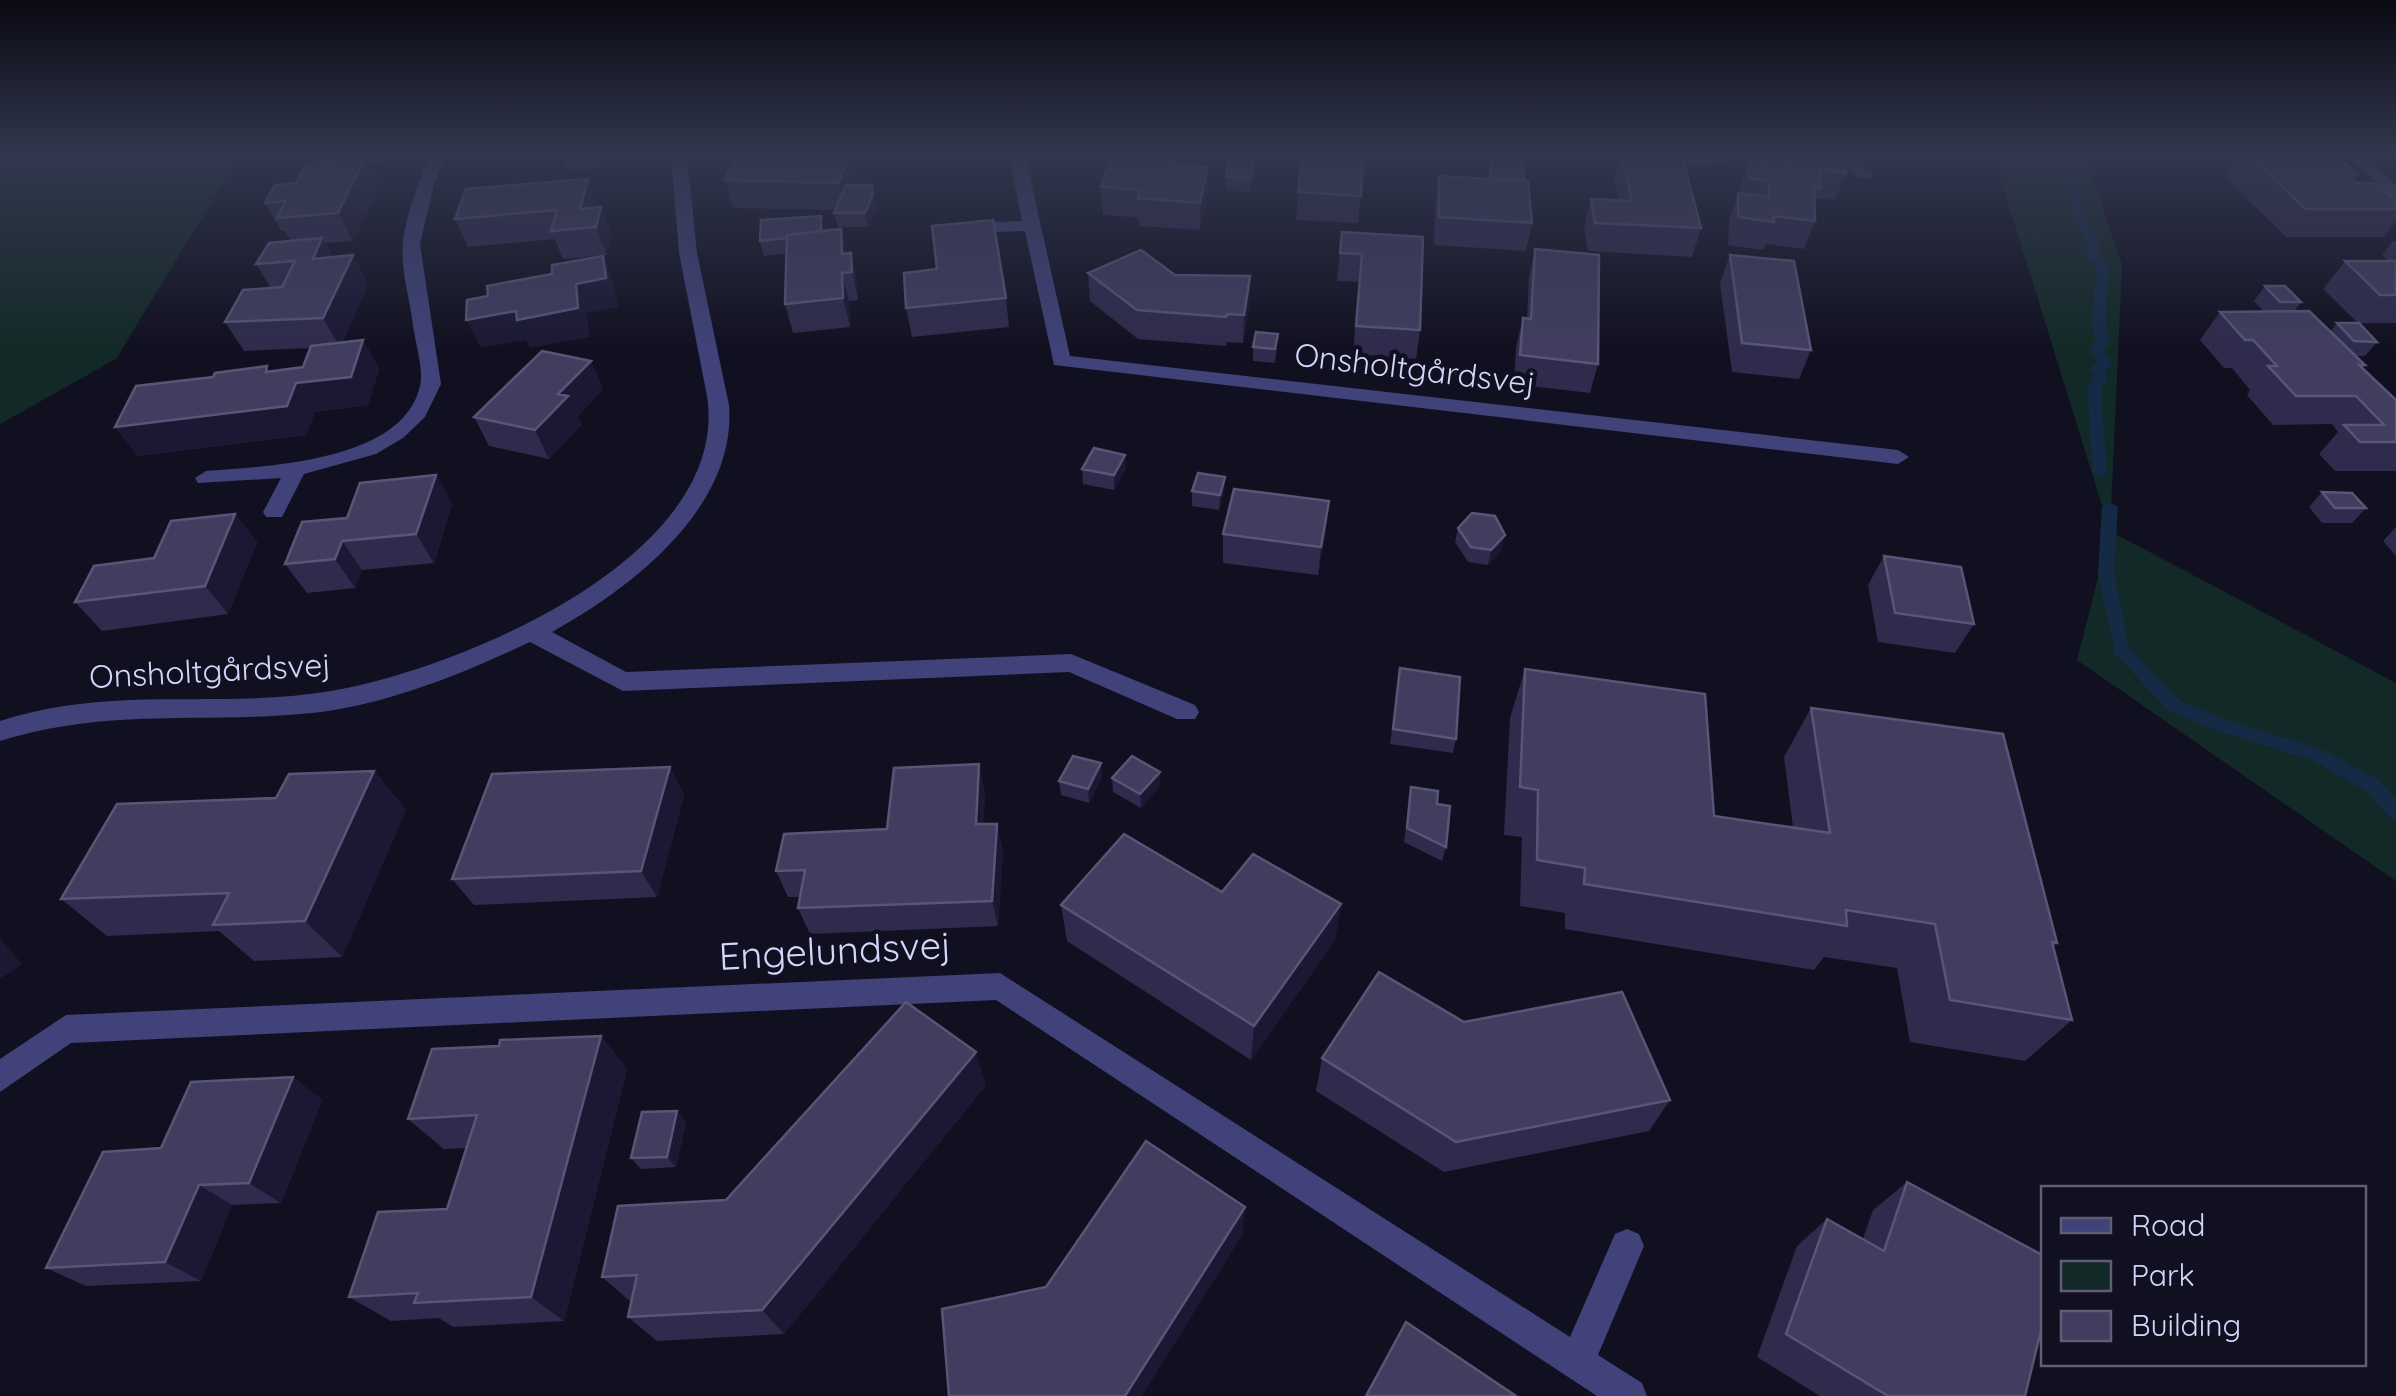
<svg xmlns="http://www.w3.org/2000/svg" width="2396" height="1396" viewBox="0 0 2396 1396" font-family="Quicksand,sans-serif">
	<rect width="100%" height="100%" fill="#111020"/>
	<!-- green -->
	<path fill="#132927" d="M0,155H240L116,359L0,424Z
		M1993,155H2085L2122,265L2110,531L2396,683V881L2077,660L2110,531Z"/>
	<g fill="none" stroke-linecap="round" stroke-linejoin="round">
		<!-- stream -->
		<path fill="#152a45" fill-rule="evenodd" d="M2067,155H2079L2083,216L2095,232L2100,250L2097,255L2109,266L2105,324L2110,337L2104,351L2113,364L2104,370L2108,377L2101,390L2107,472L2100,477L2093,472L2087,390L2094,377L2089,369L2098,363L2090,351L2096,337L2091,324L2097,267L2084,256L2088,250L2083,232L2071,216Z
			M2110,502L2118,507L2114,573L2129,648L2181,701L2224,719L2323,750L2379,780L2396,799V820L2389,817L2365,790L2311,760L2212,729L2169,711L2115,654L2098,573L2102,507Z"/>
		<!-- minor -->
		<path fill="#404279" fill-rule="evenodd" d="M430,155H446L434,184L420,244L441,384L425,417L403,438L376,454L304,474L282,517H266L263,512L281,478L198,483L195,478L206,471C267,466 403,462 420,386C424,369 415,342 413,325C410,300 400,268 403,242C406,213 419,182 430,155Z
			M671,155H687L697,253L729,405C737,508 631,588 552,632L626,672L1071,654L1195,705L1199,712L1195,719H1177L1069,672L623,691L530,642C462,674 387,705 312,713C204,724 106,707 0,741V721C115,684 217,710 331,691C457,670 732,557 707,396L679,253Z
			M1009,155H1025L1070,356L1898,450L1909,457L1898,464L1054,365L1025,231L959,233L950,228L959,223L1022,221Z
			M1595,155H1738C1713,173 1635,162 1603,160Z
			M1842,155H1858L1873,174L1871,178H1859Z
			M2344,155H2362L2396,185V199Z
			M1000,973L1570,1337L1615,1234L1627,1229L1639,1234L1644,1246L1598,1355L1642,1383L1647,1396H1597L996,1000L71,1043L0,1092V1059L66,1015Z"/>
	</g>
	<!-- wall -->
	<path fill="#2f2b4c" d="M314,155H391L387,162L368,164L379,185L353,241L325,243L333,257L368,284L342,343L363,340L379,369L368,405L315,412L306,435L138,456L115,427L270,371L303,367L310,348L244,351L225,322L271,288L256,264L291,241L284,230L281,231L265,203L296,183L317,162Z
		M511,155H607L604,168L566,170L560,155L513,159Z
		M738,155H858V159L854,168L857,180L855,185H872L874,200L876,208L868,227H838L834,213L836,210L733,208L725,180Z
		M1112,155H1182L1181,165L1208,194L1200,230L1139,226L1138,217L1103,215L1101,187Z
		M1490,155L1524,181L1532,223L1526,251L1434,245L1435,203L1439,176L1488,179Z
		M1621,155L1701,228L1692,257L1588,251L1584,227L1591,199L1618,201L1614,181Z
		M1784,155H1845L1846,173L1835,200L1816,198L1814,201L1815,221L1804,249L1766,244L1763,250L1728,245L1729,221L1738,193H1740V186L1750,159L1781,163Z
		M2186,155H2336L2357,174L2353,180L2356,183L2396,200V221L2384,237H2286L2226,177L2237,160H2191Z
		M1255,164L1250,192L1226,191V177Z
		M1298,192L1361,196L1358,223L1296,220Z
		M601,207L612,235L607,255L563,259L555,239L468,247L455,219Z
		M841,229L847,253L857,281L858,300L849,301L850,327L793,333L785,304L787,253L764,256L760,241Z
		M1342,232L1423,237L1420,330L1416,359L1353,354L1359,282L1337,281Z
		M2393,241H2396V323H2358L2323,289L2345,261H2388L2382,255Z
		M1535,249L1598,364L1590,393L1514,384L1516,347L1523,318H1527L1529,277Z
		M1730,255L1811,350L1799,379L1732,372L1720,283Z
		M1088,273L1250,276L1249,305L1243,343L1226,342V346L1138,339L1090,301Z
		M2265,286L2301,302L2294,312L2330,332L2337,323L2377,342L2365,356H2356L2365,365L2362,368L2396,400V471H2335L2319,454L2338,432L2332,424L2273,425L2247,395L2250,390L2232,368H2224L2200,340L2220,312H2264L2254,301Z
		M1006,298L1009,327L912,337L906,308Z
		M1278,334L1275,363L1253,361V347Z
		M591,361L603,389L578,416L581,425L549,459L489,446L474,417Z
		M1082,469H1126L1114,490L1083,484Z
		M436,475L452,504L434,563L362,570L355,588L307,593L285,564L347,518Z
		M1225,477L1224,491L1219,510L1192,506V491Z
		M2322,492L2366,508L2352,523H2322L2309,507Z
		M235,514L257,542L228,614L102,631L75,602Z
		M2396,527V556L2383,541Z
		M1458,528L1501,550L1488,565L1468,562L1455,542Z
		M1326,530L1318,575L1223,563V534Z
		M1884,556L1974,624L1955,653L1878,642L1868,585Z
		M1400,668L1456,739L1453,753L1390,744Z
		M1525,669L1714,816L1793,827L1784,757L1811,708L2057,943L2053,947L2072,1020L2025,1061L1910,1042L1897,968L1824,957L1814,970L1565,929V913L1520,906L1522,837L1504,835L1510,718Z
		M1101,763L1102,777L1089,803L1061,795L1059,781Z
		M670,767L684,795L657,897L474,905L452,879Z
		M374,771L406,810L342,957L254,961L219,931L107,936L61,899L276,798Z
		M1160,772V786L1141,808L1113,792L1112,778Z
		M1411,787L1437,804L1446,847L1442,861L1404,842Z
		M985,792L983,824L1003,850L998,926L810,934L798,908L800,897H788L776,871Z
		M1222,892L1341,904L1335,940L1251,1060L1067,941L1061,905Z
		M1464,1022L1670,1100L1649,1131L1444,1172L1316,1091L1322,1058Z
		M601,1036L627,1069L564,1321L453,1327L439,1318L391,1321L349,1297L447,1209L466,1148L444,1149L408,1119L499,1046Z
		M293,1077L322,1100L281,1203L232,1205L201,1281L86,1286L46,1268L161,1148Z
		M986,1085L784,1334L657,1341L628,1317L631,1302L602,1277L726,1200Z
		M677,1111L686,1122L676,1167L641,1169L631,1158Z
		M1907,1182L2025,1396H1820L1757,1357L1797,1246L1827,1219L1863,1239L1873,1210Z"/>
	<!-- shaded-wall -->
	<path fill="#1b1833" d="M599,155H607L604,168Z
		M844,155H858V159L854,168L857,180L844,210L838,183Z
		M1176,155H1182L1183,158L1174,192L1173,165Z
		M1255,155V164L1250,192L1251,178Z
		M365,158L379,185L353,241L338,213Z
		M1208,167V194L1200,230V203Z
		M588,179L598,207L580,209Z
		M872,185L876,208L868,227L865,213Z
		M601,207L612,235L607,255L596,227Z
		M841,229L848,257L842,254Z
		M322,238L338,267L313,259Z
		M851,253L857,281L858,300L852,272Z
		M353,255L368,284L340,347L323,318Z
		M603,256L614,284L618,307L587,313L590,337L530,348L526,340L481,348L466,320L576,284Z
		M842,273L849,301L850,327L843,298Z
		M1250,276L1249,305L1243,343L1244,315Z
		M363,340L379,369L368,405L315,412L306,435L138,456L115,427L296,383Z
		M591,361L603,389L578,416L581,425L549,459L535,430L558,394Z
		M1125,455L1126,469L1114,490V475Z
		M436,475L452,504L434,563L416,534Z
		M1225,477L1224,491L1219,510L1220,495Z
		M1329,501L1326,530L1318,575L1321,547Z
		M235,514L257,542L228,614L205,586Z
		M1505,535L1501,550L1488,565L1491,550Z
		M342,541L362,570L355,588L335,559Z
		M1101,763L1102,777L1089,803L1088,789Z
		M979,764L985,792L982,851L976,824Z
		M670,767L684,795L657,897L641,871Z
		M374,771L406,810L342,957L305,921Z
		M1160,772V786L1141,808L1140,794Z
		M997,824L1003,850L998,926L992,901Z
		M1341,904L1335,940L1251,1060L1254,1026Z
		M0,938L22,964L0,979Z
		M601,1036L627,1069L564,1321L531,1297Z
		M976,1052L986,1085L784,1334L762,1310Z
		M293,1077L322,1100L281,1203L249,1183Z
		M677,1111L686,1122L676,1167L667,1157Z
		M199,1185L232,1205L201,1281L165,1262Z
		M1245,1207L1243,1234L1142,1396H1125Z"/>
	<!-- building -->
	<path fill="#413d5f" stroke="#585577" stroke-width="2.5" d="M738,155H850L838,183L725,180Z
		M1112,155H1176L1173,165L1208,167L1200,203L1138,198L1140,190L1101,187Z
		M1230,155H1254L1251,178L1226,177Z
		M1302,155H1363L1361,196L1298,192Z
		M1490,155L1522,156L1524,180L1491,178Z
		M1622,155L1682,156L1701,228L1595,223L1591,199L1632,201Z
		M1787,155H1845L1846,173L1819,169L1820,188L1814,187L1815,221L1774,216V222L1738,217V193L1769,197V181L1749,178L1750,159L1787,164Z
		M2249,155H2336L2357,174H2346L2356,183H2376L2396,200V209H2305Z
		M365,158L338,213L277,218L286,201L265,203L275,185L296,183L307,163Z
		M1439,176L1528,181L1532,223L1439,217Z
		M588,179L580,209L601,207L596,227L551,231L557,210L455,219L466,189Z
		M846,185H872L873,194L865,213H834Z
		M821,216V231L787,235V238L760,241L761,220Z
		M993,220L1006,298L906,308L904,273L937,269L932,226Z
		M841,229L842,254L851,253L852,272L842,273L843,298L785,304L787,235Z
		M1342,232L1423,237L1420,330L1356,326L1362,254L1340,253Z
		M322,238L313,259L353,255L323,318L225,322L243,290L282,287L295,261L256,264L269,243Z
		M1535,249L1599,255L1598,364L1520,355L1523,318L1531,319Z
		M1141,250L1175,275L1250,276L1244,315L1227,314L1226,317L1137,310L1088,273Z
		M1730,255L1794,261L1811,350L1742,343Z
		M603,256L606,278L576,284L578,308L517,320L516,311L466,320L467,300L488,296L487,286L552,274V265Z
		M2345,261H2396V295H2380Z
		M2265,286H2285L2301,302H2280Z
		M2309,311L2365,365H2359L2396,400V442H2360L2344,425H2384L2356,396H2296L2268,366H2277L2253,340H2245L2220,312Z
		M2337,323H2359L2377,342L2354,341Z
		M1256,332L1278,334L1275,349L1253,347Z
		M363,340L351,377L296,383L287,406L115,427L136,386L213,377L215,373L267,366L266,372L303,367L311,346Z
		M542,351L591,361L558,394L568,396L535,430L474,417Z
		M1094,448L1125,455L1114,475L1082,469Z
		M1198,473L1225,477L1220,495L1192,491Z
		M436,475L416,534L342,541L335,559L285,564L302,522L347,518L360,483Z
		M1234,489L1329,501L1321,547L1223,534Z
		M2322,492L2352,493L2366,508H2335Z
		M1472,513L1495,516L1505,535L1491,550L1471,547L1458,528Z
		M235,514L205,586L75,602L94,566L154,558L171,521Z
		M1884,556L1961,567L1974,624L1895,613Z
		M1400,668L1460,677L1456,739L1393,729Z
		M1525,669L1705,694L1714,816L1830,833L1811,708L2003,734L2057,943L2052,942L2072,1020L1950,1000L1935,924L1846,910L1847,926L1584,884L1585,868L1537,860L1538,790L1520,787Z
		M1073,756L1101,763L1088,789L1059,781Z
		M1132,756L1160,772L1140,794L1112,778Z
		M979,764L976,824H997L992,901L798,908L805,870L776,871L784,834L887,829L894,768Z
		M670,767L641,871L452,879L492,774Z
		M374,771L305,921L213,925L229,893L61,899L117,804L276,798L289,774Z
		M1411,787L1438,791L1437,804L1450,806L1446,847L1407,828Z
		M1124,834L1222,892L1253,854L1341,904L1254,1026L1061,905Z
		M1379,972L1464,1022L1622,992L1670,1100L1456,1142L1322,1058Z
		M906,1002L976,1052L762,1310L628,1317L637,1275L602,1277L618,1206L726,1200Z
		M601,1036L531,1297L414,1303L418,1293L349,1297L378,1212L447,1209L477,1115L408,1119L432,1049L499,1046L500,1040Z
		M293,1077L249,1183L199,1185L165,1262L46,1268L103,1152L161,1148L191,1082Z
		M677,1111L667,1157L631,1158L642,1112Z
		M1146,1141L1245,1207L1125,1396H949L942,1309L1046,1287Z
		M1907,1182L2044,1256V1318L2025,1396H1888L1786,1334L1827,1219L1884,1251Z
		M1406,1322L1516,1396H1366Z"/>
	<!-- sky -->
	<linearGradient id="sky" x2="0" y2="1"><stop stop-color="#090912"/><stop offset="0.44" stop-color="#32374e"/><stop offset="1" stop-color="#32374e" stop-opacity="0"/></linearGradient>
	<rect width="2396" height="350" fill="url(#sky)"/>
	<g text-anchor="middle" stroke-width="9" stroke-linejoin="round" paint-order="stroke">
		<!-- street labels -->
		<g font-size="32" fill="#d6d4fa" stroke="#111020">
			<text transform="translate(1415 369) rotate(7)" y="11">Onsholtgårdsvej</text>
			<text transform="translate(210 671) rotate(-3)" y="11">Onsholtgårdsvej</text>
		</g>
		<!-- near-street labels -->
		<g font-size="38" fill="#d6d4fa" stroke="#111020">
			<text transform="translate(835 951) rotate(-3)" y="13">Engelundsvej</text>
		</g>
	</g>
	<!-- legend -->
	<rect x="2041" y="1186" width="325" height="180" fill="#111020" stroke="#605e77" stroke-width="2.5"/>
	<rect x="2061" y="1218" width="50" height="15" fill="#404279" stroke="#605e77" stroke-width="2.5"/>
	<text x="2131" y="1236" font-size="30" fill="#d6d4fa">Road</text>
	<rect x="2061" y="1261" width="50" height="30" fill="#132927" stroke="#605e77" stroke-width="2.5"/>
	<text x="2131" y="1286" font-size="30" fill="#d6d4fa">Park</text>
	<rect x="2061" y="1311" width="50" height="30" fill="#413d5f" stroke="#605e77" stroke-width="2.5"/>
	<text x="2131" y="1336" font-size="30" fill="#d6d4fa">Building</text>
</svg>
